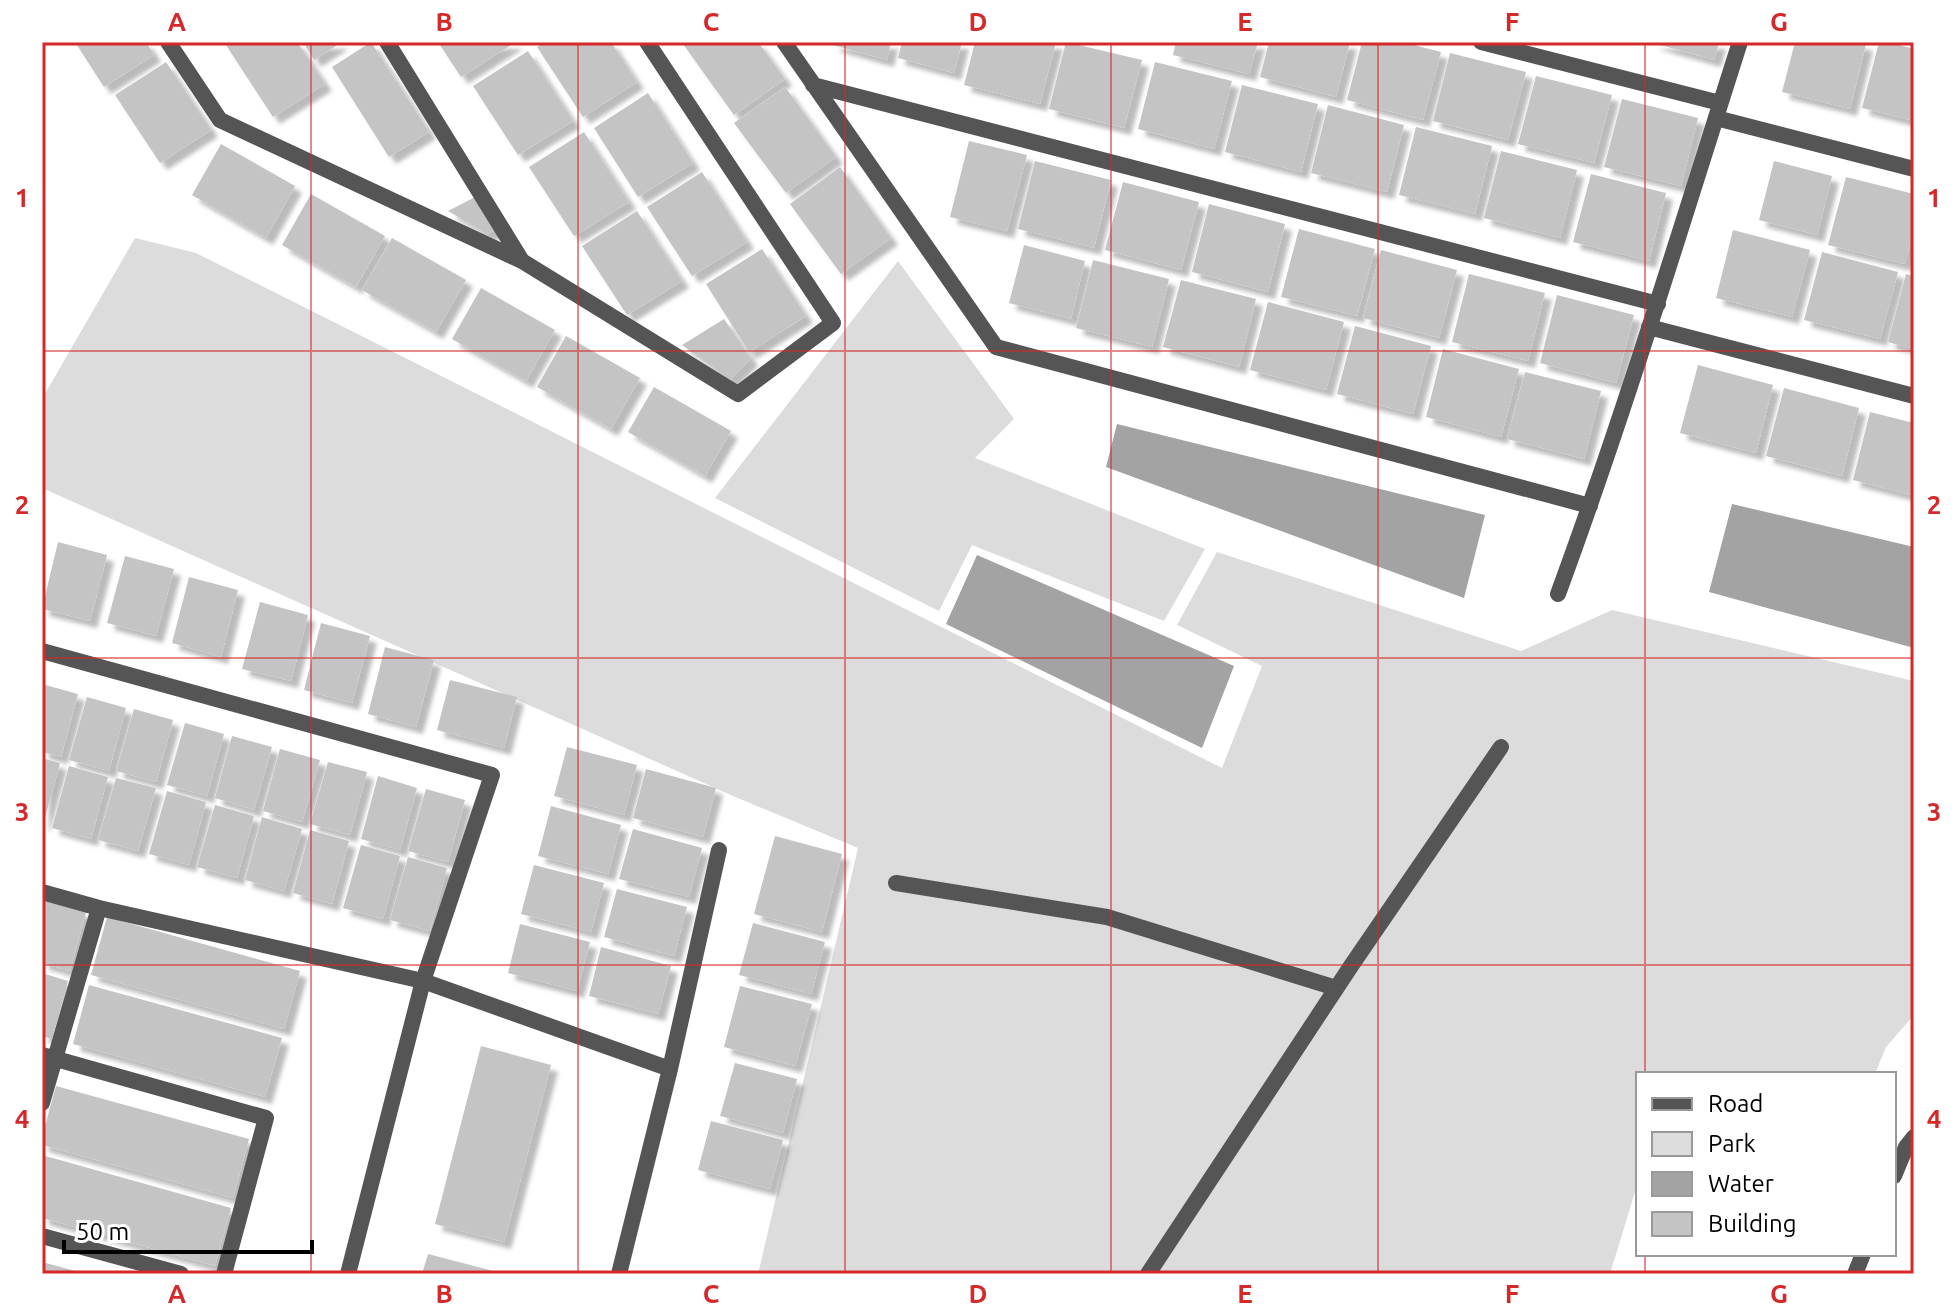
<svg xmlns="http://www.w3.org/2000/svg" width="1956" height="1316" viewBox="0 0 1956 1316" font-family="Ubuntu,sans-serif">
	<defs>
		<filter id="shadow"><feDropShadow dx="7" dy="7" stdDeviation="2" flood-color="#0004"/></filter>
	</defs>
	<rect width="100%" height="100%" fill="#fff"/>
	<!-- green -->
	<path fill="#dcdcdc" d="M135,238L196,253L1222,768L1262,666L1177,625L1217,552L1521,651L1612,610L1914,681V1015L1886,1047L1875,1074H1638V1182L1610,1274H758L858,848L733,796L42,488V399Z
		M898,261L1014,419L975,458L1205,549L1164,621L972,545L939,611L715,498Z"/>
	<!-- water -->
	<path fill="#a3a3a3" d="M1117,424L1485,515L1464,598L1106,467Z
		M1732,504L1914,547V648L1709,592Z
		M977,555L1234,666L1202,748L946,624Z"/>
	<!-- building -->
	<path fill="#c4c4c4" filter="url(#shadow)" d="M75,42H146L154,55L104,87Z
		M224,42H297L325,84L273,117Z
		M303,42H342L314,60Z
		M371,42L429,132L389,157L332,67Z
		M438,42H516L461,77Z
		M545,42H611L637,82L583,117L537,47Z
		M686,42H758L785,79L734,115L683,44Z
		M834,42H891L887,60L833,45Z
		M902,42H962L954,73L898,58Z
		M975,42H1056L1040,104L964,85Z
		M1066,42L1142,60L1124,128L1049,109Z
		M1176,42H1258L1249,74L1173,55Z
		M1269,42H1350L1336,97L1260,77Z
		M1362,42H1402L1441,52L1423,120L1347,100Z
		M1650,42H1719L1714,60Z
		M1795,42H1857L1866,44L1850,109L1782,92Z
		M1879,42H1887L1914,49V121L1862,108Z
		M528,51L573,121L518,155L473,86Z
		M1450,53L1526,72L1508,140L1433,121Z
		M166,62L211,130L160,163L115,95Z
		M1155,62L1232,81L1214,149L1138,129Z
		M1536,76L1612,95L1594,163L1518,144Z
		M1242,85L1318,104L1301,172L1225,152Z
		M785,87L836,157L786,193L734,123Z
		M648,93L693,163L638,197L594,128Z
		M1622,99L1698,118L1681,186L1604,167Z
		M1328,105L1404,125L1387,192L1311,173Z
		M1416,127L1492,146L1475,214L1399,195Z
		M584,132L629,202L574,236L529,167Z
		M969,141L1027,155L1007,231L950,217Z
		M221,144L295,186L266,238L192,195Z
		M1501,151L1577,170L1560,238L1484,218Z
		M1035,161L1111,180L1094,248L1018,229Z
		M1774,161L1832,176L1817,235L1759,220Z
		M840,167L891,238L841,274L790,204Z
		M702,172L747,242L692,276L647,207Z
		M1591,174L1666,193L1649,261L1573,242Z
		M1846,177L1914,194V227L1905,264L1828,245Z
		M1123,182L1199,202L1181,270L1105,250Z
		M311,194L385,236L356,287L282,245Z
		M479,195L499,228L487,234L448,211Z
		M1209,204L1285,224L1268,292L1192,272Z
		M637,211L682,281L627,315L582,246Z
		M1299,229L1375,249L1357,316L1281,297Z
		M1733,230L1810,250L1792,317L1716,298Z
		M392,238L466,280L436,332L362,290Z
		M1024,245L1085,261L1071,319L1009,303Z
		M762,249L806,316L749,352L706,284Z
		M1381,250L1457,270L1439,338L1363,318Z
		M1822,252L1898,272L1880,339L1804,320Z
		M1093,260L1169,279L1152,347L1076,328Z
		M1469,274L1545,293L1528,361L1452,342Z
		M1906,274L1914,276V349L1888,342Z
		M1181,280L1256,299L1239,367L1163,347Z
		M481,288L555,330L526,381L452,339Z
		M1557,295L1634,315L1616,383L1540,363Z
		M1268,302L1344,322L1326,390L1250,370Z
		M724,319L751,359L730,380L682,345Z
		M1355,326L1431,346L1413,414L1337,394Z
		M566,336L640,378L611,429L537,387Z
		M1443,349L1519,369L1501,437L1426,417Z
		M1698,365L1773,385L1756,453L1680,433Z
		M1525,372L1601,391L1584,459L1507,439Z
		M654,387L731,431L705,476L628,432Z
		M1784,388L1859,408L1842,476L1766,456Z
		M1870,412L1914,423V496L1853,480Z
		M58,542L107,555L90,621L42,609Z
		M125,556L174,569L156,636L107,623Z
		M189,577L238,590L221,657L172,643Z
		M260,602L308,615L291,681L242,669Z
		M321,623L370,636L352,703L304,690Z
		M385,647L434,660L416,727L368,714Z
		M450,680L517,697L504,748L437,730Z
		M42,684L78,694L61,757L42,752Z
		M87,697L126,708L109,771L69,760Z
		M134,709L173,720L156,782L116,771Z
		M185,723L224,734L207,796L167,785Z
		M232,736L272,747L254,810L215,798Z
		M567,747L637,765L624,815L554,796Z
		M280,749L320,760L302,822L263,811Z
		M42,758L60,763L43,825H42Z
		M328,762L367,772L350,835L310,824Z
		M69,766L108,777L91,839L52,828Z
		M646,769L716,788L703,837L633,818Z
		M378,776L417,788L400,850L361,839Z
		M116,778L156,788L138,851L98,840Z
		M426,789L465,800L448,862L408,851Z
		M167,791L206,802L189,865L149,854Z
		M215,805L254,816L237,878L197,867Z
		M551,806L621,825L608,874L538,856Z
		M262,817L302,829L284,891L245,880Z
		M633,829L702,848L689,897L619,879Z
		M310,830L349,841L332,904L293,893Z
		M775,836L842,854L822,932L754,914Z
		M361,845L400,856L383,919L343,908Z
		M408,857L447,868L430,931L390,920Z
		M534,865L604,883L591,932L521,914Z
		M617,889L687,907L674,956L604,937Z
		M42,900L86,912L70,971L42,963Z
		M107,917L300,971L284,1029L91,975Z
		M753,923L825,942L811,994L739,975Z
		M520,924L590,942L577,991L508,973Z
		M601,947L671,966L658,1014L589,996Z
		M42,973L68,981L52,1039L42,1036Z
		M89,985L282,1038L265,1097L73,1044Z
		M740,986L812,1004L795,1066L724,1047Z
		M481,1046L551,1065L504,1242L435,1224Z
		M735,1063L797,1079L783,1133L720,1116Z
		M56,1086L249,1139L233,1198L42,1145V1137Z
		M711,1121L783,1140L770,1189L698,1170Z
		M42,1155L231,1208L215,1266L42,1218Z
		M428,1254L501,1273V1274H422Z
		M42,1262L83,1273V1274H42Z"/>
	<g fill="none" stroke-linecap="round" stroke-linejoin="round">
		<!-- minor -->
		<path stroke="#555" stroke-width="16" d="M168,42L220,120L522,261L738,394L833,323L647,42
			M387,42L522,261
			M784,42L996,347L1590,506
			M1481,42L1720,103
			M813,85L1658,304
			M1716,118L1914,169
			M1649,327L1914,396
			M1558,594C1625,412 1681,227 1740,42
			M42,651L492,775L423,981L348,1274
			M896,883L1107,917L1336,988
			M42,892L99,908L423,981L670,1069
			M42,1055L266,1118L224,1274
			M42,1103L99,908
			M1894,1176L1906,1147L1914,1137
			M42,1236L181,1274
			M619,1274L670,1069L719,850
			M1148,1274L1351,966L1501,747
			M1855,1274L1863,1254"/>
	</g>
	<!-- grid -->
	<path fill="none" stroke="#d62828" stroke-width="2" stroke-opacity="0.55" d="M311,42V1274M578,42V1274M845,42V1274M1111,42V1274M1378,42V1274M1645,42V1074M42,351H1914M42,658H1914M42,965H1914M1645,1254V1274"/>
	<!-- border -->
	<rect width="1956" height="1316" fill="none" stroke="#ffffff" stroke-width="88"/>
	<!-- legend -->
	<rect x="1636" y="1072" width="260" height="184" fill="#ffffff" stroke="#999999" stroke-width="2"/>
	<rect x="1652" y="1098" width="40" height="12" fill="#555555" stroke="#999999" stroke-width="2"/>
	<text x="1708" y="1112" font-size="24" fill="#000000">Road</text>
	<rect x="1652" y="1132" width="40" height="24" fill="#dcdcdc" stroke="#999999" stroke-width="2"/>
	<text x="1708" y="1152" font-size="24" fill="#000000">Park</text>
	<rect x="1652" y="1172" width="40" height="24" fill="#a3a3a3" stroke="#999999" stroke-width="2"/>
	<text x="1708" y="1192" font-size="24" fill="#000000">Water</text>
	<rect x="1652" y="1212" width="40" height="24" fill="#c4c4c4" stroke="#999999" stroke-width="2"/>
	<text x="1708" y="1232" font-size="24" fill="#000000">Building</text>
	<!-- scale -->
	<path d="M64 1240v12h248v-12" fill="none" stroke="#000000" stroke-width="4"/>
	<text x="76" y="1240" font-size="24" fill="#000000" stroke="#ffffff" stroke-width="6" paint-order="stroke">50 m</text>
	<rect x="44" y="44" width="1868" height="1228" fill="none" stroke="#d62828" stroke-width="3"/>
	<g font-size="26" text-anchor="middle" font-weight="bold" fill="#d62828">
		<text x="177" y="31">A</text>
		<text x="444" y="31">B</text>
		<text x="711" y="31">C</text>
		<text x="978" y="31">D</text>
		<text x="1245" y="31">E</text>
		<text x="1512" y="31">F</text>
		<text x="1779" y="31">G</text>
		<text x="22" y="207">1</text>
		<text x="1934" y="207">1</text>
		<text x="22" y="514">2</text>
		<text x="1934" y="514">2</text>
		<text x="22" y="821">3</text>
		<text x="1934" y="821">3</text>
		<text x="22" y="1128">4</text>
		<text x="1934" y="1128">4</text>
		<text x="177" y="1303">A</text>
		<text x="444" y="1303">B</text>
		<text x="711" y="1303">C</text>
		<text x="978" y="1303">D</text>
		<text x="1245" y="1303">E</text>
		<text x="1512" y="1303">F</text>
		<text x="1779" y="1303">G</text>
	</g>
</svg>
